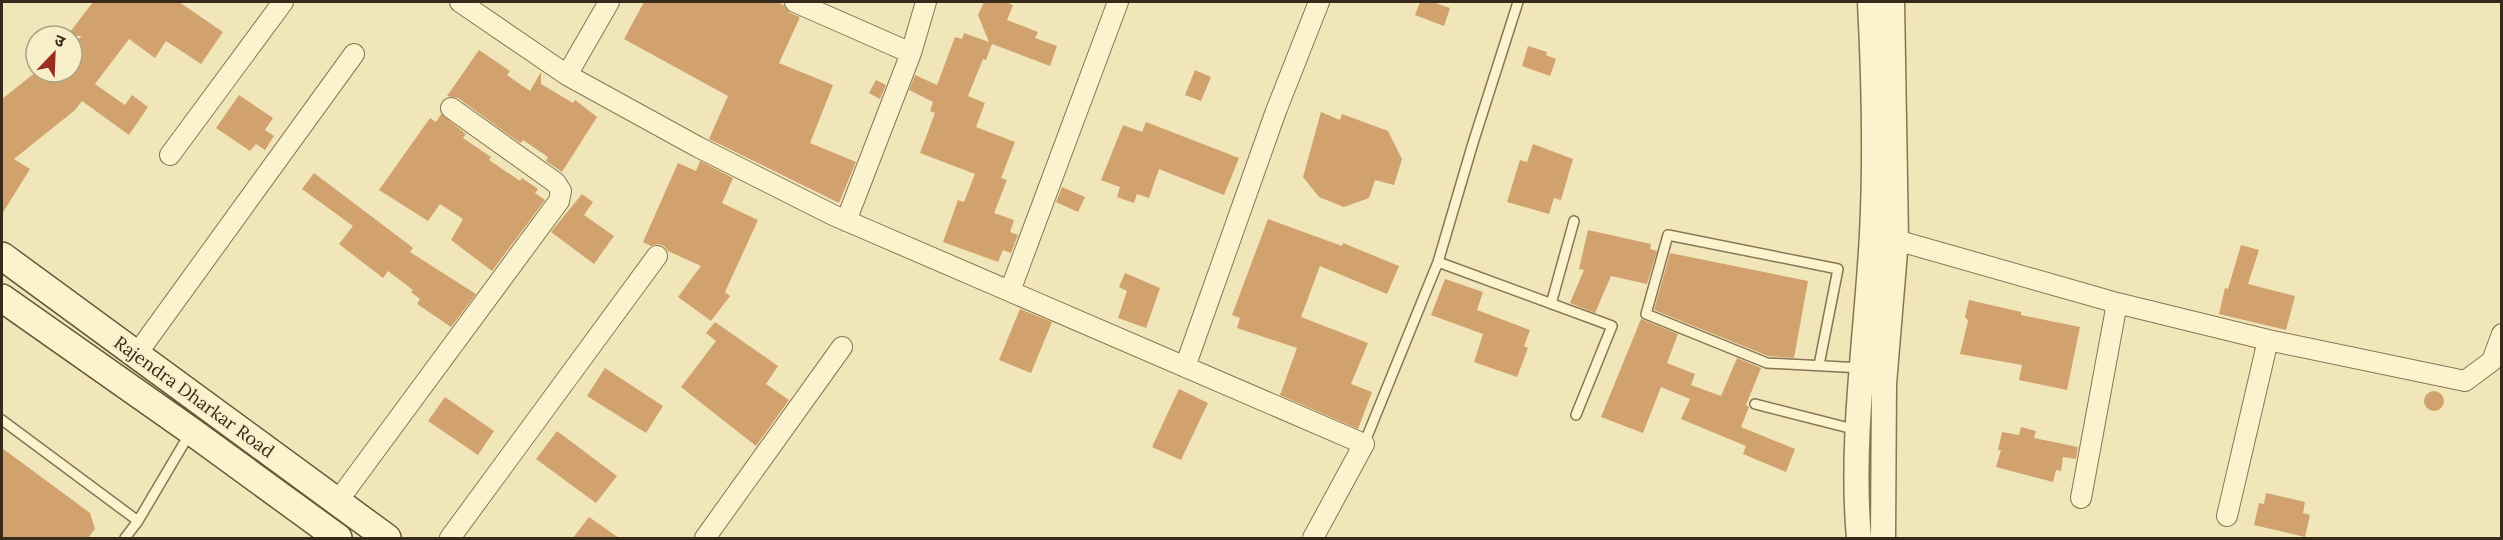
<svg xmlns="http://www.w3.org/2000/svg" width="2503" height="540" viewBox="0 0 2503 540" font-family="Lora,'Noto Sans Devanagari',serif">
	<rect width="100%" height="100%" fill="#f0e6ba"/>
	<!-- building -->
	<path fill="#d1a26e" d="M93,2H179L223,32L201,64L166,41L155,58L129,39L95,84L125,105L132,95L148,107L129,135L82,101L75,110L14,159L30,169L2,214V99L36,72H72V44L82,36H67Z
		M644,2H776L784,5L790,13L800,17L779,63L833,85L810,143L856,162L839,203L709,139L728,96L624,39Z
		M984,2H1006L1013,5L1007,20L1038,32L1035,38L1057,46L1050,66L992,44L986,60L983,59L968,96L985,103L976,127L1015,142L1001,178L1007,180L994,213L1014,220L1010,232L1018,235L1011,253L1003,250L998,262L943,242L958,200L964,202L975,174L920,153L935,113L930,111L933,102L909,90L915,75L937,85L955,37L962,39L964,33L989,42L978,15Z
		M1420,2H1432L1450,8L1444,26L1415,15Z
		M1528,46L1547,52L1546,55L1556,59L1550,76L1522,66Z
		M479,50L510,71L507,75L530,91L541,72V84L573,103L575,100L597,117L562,172L546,161L548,157L523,140L521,143L516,140L458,98L447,96Z
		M1195,70L1211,77L1201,101L1185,95Z
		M876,80L886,85L880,99L869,93Z
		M239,95L273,118L265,130L274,136L265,150L256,144L250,151L216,128Z
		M1321,112L1340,120L1342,114L1388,131L1402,159L1394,185L1375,180L1369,198L1344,207L1319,197L1303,177Z
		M441,114L466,134L463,138L491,157L489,160L520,181L522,178L538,189L535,193L545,200L492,271L451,240L463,219L440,204L428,221L379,190L430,118L436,122Z
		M1146,122L1239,158L1224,195L1159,169L1149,198L1137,194L1134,203L1117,197L1120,187L1101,180L1123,125L1142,132Z
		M1533,144L1573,159L1561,200L1554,198L1549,214L1507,202L1520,160L1527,162Z
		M700,161L733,178L722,203L758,220L725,292L730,296L711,321L678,297L701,266L668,251L664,246L658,244L651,246L643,242L678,163L696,171Z
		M314,173L408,244L413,248L410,252L476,294L451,327L417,304L420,299L411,292L413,290L388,271L383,278L339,244L353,226L302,189Z
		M1062,187L1085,197L1078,212L1056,202Z
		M582,194L593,202L584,215L614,236L594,264L551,232Z
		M1268,219L1342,246L1343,243L1399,266L1387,294L1320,266L1301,317L1368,343L1351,384L1372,392L1358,429L1280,395L1297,348L1237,328L1240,318L1232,315Z
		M1588,230L1651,244L1650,249L1657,251L1647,284L1611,276L1595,313L1570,303L1584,270L1579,269Z
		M2241,245L2259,250L2248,284L2295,296L2286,330L2219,314L2225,288L2228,289Z
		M1670,253L1808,281L1794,358L1768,356L1654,310Z
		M1125,273L1160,288L1146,328L1118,318L1127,291L1119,287Z
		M1445,279L1483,292L1477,310L1530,330L1524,346L1528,348L1517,377L1474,362L1483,334L1431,315Z
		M1969,300L2021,312V315L2080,327L2067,390L2019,380L2022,365L1960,354L1968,321L1965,317Z
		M1020,309L1052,322L1031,373L999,360Z
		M1641,319L1678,334L1667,363L1695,374L1691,385L1721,396L1737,358L1761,368L1746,405L1749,407L1741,427L1795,449L1786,472L1743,454L1746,446L1681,419L1690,399L1661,387L1643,433L1601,417Z
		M715,322L778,366L766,384L789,400L756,446L681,387L716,341L706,333Z
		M605,368L663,406L646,433L587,396Z
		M1179,389L1208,403L1181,460L1152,447Z
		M2424 401a10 10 0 1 1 20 0a10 10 0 1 1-20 0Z
		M445,397L494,431L478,455L428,421Z
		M2021,427L2036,431L2034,438L2078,447L2076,459L2063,457L2061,471L2056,470L2053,482L1996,467L2001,450H1998L2002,432L2019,435Z
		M557,431L617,476L596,503L536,459Z
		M2,448L90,513L95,529L88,538H2Z
		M2266,493L2305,502L2303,513L2310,515L2305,537L2254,525L2259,503L2264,504Z
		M589,517L619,538H573Z"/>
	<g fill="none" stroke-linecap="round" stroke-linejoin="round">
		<!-- service casing -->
		<g stroke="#887554" stroke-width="12">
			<path id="service" d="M1438,262L1612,326L1576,415
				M1551,304L1574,221
				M1819,365L1838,269L1668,235L1646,314L1767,363L1862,368
				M1755,404L1857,430
				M2,420L138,521L190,433
				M1364,444L1438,262L1473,143L1518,2
				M125,538L138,521"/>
		</g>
		<!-- minor casing -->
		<g stroke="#887554" stroke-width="22">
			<path id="minor" d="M460,2L567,75L609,2
				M795,2L911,53
				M567,75L698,147L833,215L1364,444L1313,538
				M170,155L283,2
				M846,221L911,53L926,2
				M1882,236L2117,303L2268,340L2465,381L2492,361L2502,334
				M1010,291L1118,2
				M136,355L354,54
				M1185,367L1276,111L1319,2
				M2081,498L2117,303
				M337,502L559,201L561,191L556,183L451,108
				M2227,516L2268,340
				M450,538L657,256
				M705,538L842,347"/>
		</g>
		<!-- tertiary casing -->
		<g stroke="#887554" stroke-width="27">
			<path id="tertiary" d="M1859,538C1850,440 1867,333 1872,234C1876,156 1874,79 1870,2
				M1883,538L1884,384L1896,240L1892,2"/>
		</g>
		<!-- secondary casing -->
		<g stroke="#695637" stroke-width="30">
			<path id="secondary" d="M2,256L387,538
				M2,298L191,431L338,538"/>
		</g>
		<!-- service -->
		<use href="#service" stroke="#fbf2ce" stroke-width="9"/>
		<!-- minor -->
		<use href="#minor" stroke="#fbf2ce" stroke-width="20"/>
		<!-- tertiary -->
		<use href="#tertiary" stroke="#fbf2ce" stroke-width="24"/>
		<!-- secondary -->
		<use href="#secondary" stroke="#fbf2ce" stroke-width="27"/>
	</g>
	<g text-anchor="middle" stroke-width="4.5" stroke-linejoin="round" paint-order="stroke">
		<!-- street labels -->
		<g font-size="18" fill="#362a1a" stroke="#f7efca">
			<text transform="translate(194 397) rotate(36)" y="6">Rajendra Dharkar Road</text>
		</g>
	</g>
	<!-- border -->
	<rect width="2503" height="540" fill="none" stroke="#362a1a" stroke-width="6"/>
	<!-- north arrow -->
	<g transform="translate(54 54) rotate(23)"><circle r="28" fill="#f7efca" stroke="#aaa084" stroke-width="1.5"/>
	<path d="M0-4.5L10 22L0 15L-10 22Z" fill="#9a2c20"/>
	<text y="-9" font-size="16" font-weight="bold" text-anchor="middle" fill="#362a1a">उ</text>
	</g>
</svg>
